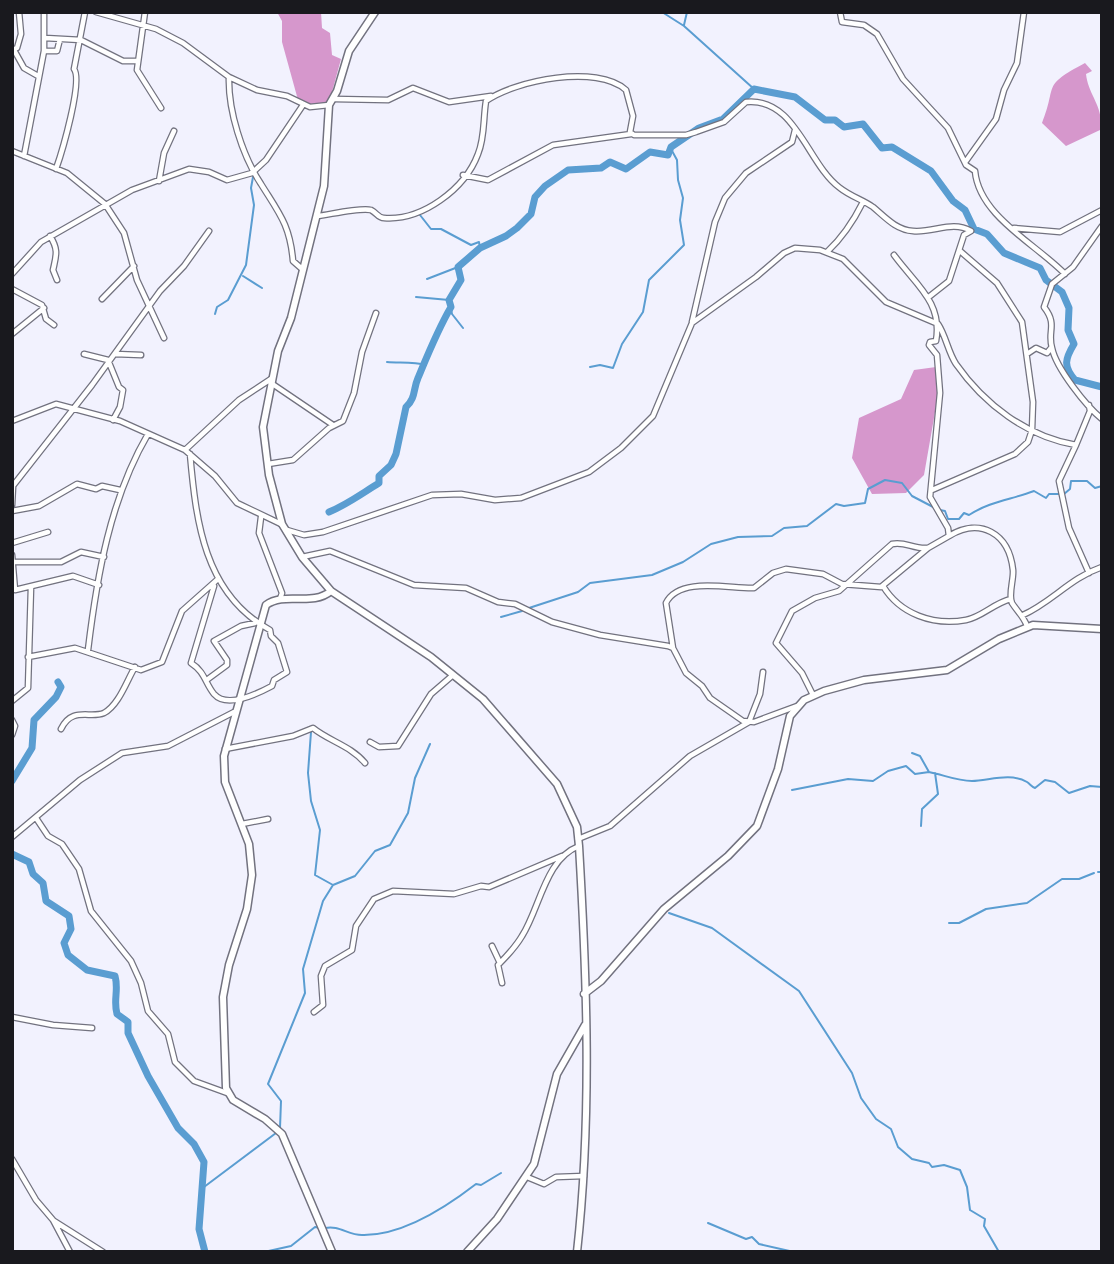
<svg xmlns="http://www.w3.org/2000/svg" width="1114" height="1264" viewBox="0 0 1114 1264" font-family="Helvetica,sans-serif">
	<rect width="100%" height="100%" fill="#f2f2fe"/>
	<!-- forest -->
	<path fill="#d697cc" d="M277,12H321L322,28L330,33L332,55L341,59L329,103L306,105L298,100L282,42V21Z
		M1085,63L1092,71L1086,74C1088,95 1105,108 1100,130L1066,146L1042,123C1058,84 1040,87 1085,63Z
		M936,367L938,395L924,475L906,493L872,494L852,458L859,418L901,399L914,370Z"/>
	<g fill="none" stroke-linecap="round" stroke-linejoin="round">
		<!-- stream -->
		<path stroke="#5a9dd1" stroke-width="2" d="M662,12L684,26L754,89
			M684,25L687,12
			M420,215L431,229H441L471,245L479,242L480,248
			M243,276L262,288
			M427,279L458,267
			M416,297L449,300L452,314L463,328
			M215,314L217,307L228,300L246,265L254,205L251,188L253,177
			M387,362C400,363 414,362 426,365
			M590,367L600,365L613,368L622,344L643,312L649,280L684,245L680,220L683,198L678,180L677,160L671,149
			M1064,494L1070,489L1071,481H1087L1095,488L1102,486
			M940,510L945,511L948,519H959L964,513L969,515C991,501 1010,500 1034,491L1046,498L1049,494H1060
			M529,608L578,592L590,583L652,575L683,562L711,544L738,537L772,536L784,528L807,526L836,504L844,506L865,503L868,489L885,480L902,483L912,496L935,508
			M501,617L522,611
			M311,732L308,773L311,801L320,830L315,875L333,885
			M912,753L920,756L929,772C944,775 957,781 972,781C988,781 1010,772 1027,782C1030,784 1032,787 1035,788L1045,780L1055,782L1069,793L1090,786L1102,787
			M792,790L848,779L873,781L888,771L906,766L915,774L929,772
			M921,826L922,809L938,794L935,773
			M1098,872H1102
			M669,913L712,928L799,991L852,1073L861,1098L876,1119L891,1129L898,1147L912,1159L929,1163L932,1167L944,1165L960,1170L967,1187L970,1210L985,1219L984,1226L999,1252
			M949,923H959L986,909L1027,903L1062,879H1079L1094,873
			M280,1128L281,1101L268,1084L305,993L303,969L323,901L333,885L355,876L375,851L390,845L408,813L415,778L430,744
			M204,1187L276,1133
			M708,1223L746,1239L752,1237L759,1244L794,1252
			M325,1228C339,1225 348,1235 362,1235C401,1236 445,1208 476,1184L481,1185L501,1173
			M264,1252L291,1246L315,1227L320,1228"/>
		<!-- river -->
		<path stroke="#5a9dd1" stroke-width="7" d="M329,512C348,504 361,494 379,483V476L391,465L396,454L406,407C416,398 413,389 418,378C428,354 438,329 451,307L449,300L461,280L458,267L480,248L506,236L517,228L531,214L535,197L545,186L568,170L601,168L610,162L626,169L650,152L668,155L671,147L699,128L723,119L754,89L795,97L825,120H835L844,127L863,124L882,148L892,147L931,171L953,201L965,210L974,229L987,234L1004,253L1040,268L1046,280L1062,292L1069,308L1068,330L1074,344C1065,359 1063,366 1075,380L1102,387
			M12,781L32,748L34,720L56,697L61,687L58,682
			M12,854L29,862L33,874L43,883L46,901L69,916L71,929L64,943L68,955L87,970L115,976C119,990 113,1000 117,1014L128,1022V1033L148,1076L178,1128L194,1144L204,1162L199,1229L205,1252"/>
		<!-- street casing -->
		<g stroke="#72727f" stroke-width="7">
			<path id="street" d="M96,12L156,29L183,43L229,77L257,90L287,96L310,107L329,105
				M145,12L137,70L161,108
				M840,12L842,22L864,25L877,34L903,79L948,128L966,165L975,171C979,216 1036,244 1065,274
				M45,38L81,40L123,61H138
				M12,50L17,48L21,34L19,12
				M14,50L24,68L38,76
				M44,51H57L60,39
				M229,77C228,110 242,155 261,184C279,213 290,225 293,261L301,268
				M334,99L388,100L413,88L449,102L491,96
				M12,151L67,173L105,204L124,233L137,280L164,338
				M24,156L44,51V12
				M966,161L996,119L1004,90L1017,63L1024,12
				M56,169C62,152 83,81 74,69L85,12
				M463,175L488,180L553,145L631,134
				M159,181L164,153L174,131
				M317,216C328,215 361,207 371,210C377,213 378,218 384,218C422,221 465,189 478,154C485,137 483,119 486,101C516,80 597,64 626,90L633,116L630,132L634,135H686L696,132L724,122L746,102C796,97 807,164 840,188C850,196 863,200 873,207C885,217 896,230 913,231C934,233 952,220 971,231L964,235L949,281L930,296
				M1102,226L1073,267L1052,284L1044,307C1058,325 1047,331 1052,348C1056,368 1086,406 1102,419
				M1014,228L1060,232L1102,210
				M50,236C59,250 56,256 53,270L57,280
				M827,252C841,239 854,220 863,202
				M12,274L41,242L132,190L189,169L209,172L227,180L252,173L266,160L303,105
				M12,289L42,305L46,319L54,325
				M102,299L134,266
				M692,322L715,222L725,198L746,173L792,142L795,130
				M12,334L44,308
				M84,354L108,360L119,387L123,390L120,407L113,420
				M115,354L141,355
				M1027,354L1036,348L1047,353L1051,348
				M271,383L333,425
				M12,421L56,404L120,421L185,450L215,476L237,503L281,524
				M1076,445L1059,481L1069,528L1089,573
				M185,450L239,400L271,379
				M190,454C196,521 204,594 270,630L271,636L278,643L287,672L274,680L272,686C259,693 227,709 214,694C205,683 205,672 191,663L214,586
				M268,464L293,460L329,428L343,421L354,393L362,352L376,313
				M12,487L92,385L160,291L184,266L209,231
				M932,490L1015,454L1028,442L1032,430L1033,402L1022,322L997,283L960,251
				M12,505L13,487
				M12,511L39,506L77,484L96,489L102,486L120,490
				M261,517L259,533L282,593L280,599
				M287,530L304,535L323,532L432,495L461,494L495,500L521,498L589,472L621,448L653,416L692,323L756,277L784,253L795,248L820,250L843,259L886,302L938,324C946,336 948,352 956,364C984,404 1027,437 1076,445L1090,411L1089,405
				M949,536C980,517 1009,533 1013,570C1014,579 1008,595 1012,603C1017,611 1024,617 1027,626
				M12,543L48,532
				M12,555L15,590L73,576L99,585
				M302,557L330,551L414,585L466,588L498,602L515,604L552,622L600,635L668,646L673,648L686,673L702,686L710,698L743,721L754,722L797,706
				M13,562H61L81,552L104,557
				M883,586C900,614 933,626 966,620C982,617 994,603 1011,599
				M1023,615C1052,602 1070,578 1102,567
				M673,648L666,603C679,576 730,589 754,588L773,573L786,569L823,574L842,584L881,587L928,548L949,536L948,528L930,497L940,393L937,355L929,345L930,342L936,341C943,302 915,284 894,255
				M88,650C97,576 110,499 148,434
				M28,657L75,648L141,670L162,662L182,611L218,579
				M208,679L227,665V660L214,641L241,626L255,623
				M813,695L802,673L776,643L792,611L815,598L839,591L892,544C905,541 913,549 927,548
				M12,701L28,688L31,587
				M12,720L15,726L12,735
				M61,729C72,706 90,719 104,713C119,705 127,680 135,667
				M370,742L379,747L398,746L431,694L453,675
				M225,749L293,736L313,728C329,741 351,746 365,763
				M36,818L48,836L62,844L79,869L91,911L131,961L141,983L148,1011L168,1034L175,1062L194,1081L227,1093
				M242,824L268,819
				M12,837L80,780L122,753L168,746L234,712
				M578,839L610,826L690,756L749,722L760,694L763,672
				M492,946L500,963
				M502,983L498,965C507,956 515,948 522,936C540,908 545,859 579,846
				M314,1012L323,1005L321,976L325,966L352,950L356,926L374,899L393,891L454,894L481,886L489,887L562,856
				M12,1017L53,1025L92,1028
				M12,1159L36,1200L53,1220L70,1252
				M527,1177L544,1184L556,1177L584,1176
				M54,1221L103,1252"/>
		</g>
		<!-- secondary casing -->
		<g stroke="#72727f" stroke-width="9">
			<path id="secondary" d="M375,12L349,51L337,91L329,105L324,186L291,318L278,351L263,427L269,475L282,524L302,557L331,591L431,657L483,699L557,784L577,827L579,846C587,982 592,1116 577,1252
				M331,591C312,607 285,591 266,605L224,756L225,782L249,844L252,875L247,909L229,965L223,997L226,1088L233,1100L265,1119L282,1134L332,1252
				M584,994L601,981L664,909L728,856L757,826L778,769L790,716L804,700L824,691L864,680L947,670L999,639L1033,625L1102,629
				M467,1252L497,1219L534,1164L557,1074L585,1025"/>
		</g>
		<!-- street -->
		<use href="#street" stroke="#fff" stroke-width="4.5"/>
		<!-- secondary -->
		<use href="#secondary" stroke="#fff" stroke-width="6"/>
	</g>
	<!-- border -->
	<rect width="1114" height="1264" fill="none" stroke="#19191e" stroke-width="28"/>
</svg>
